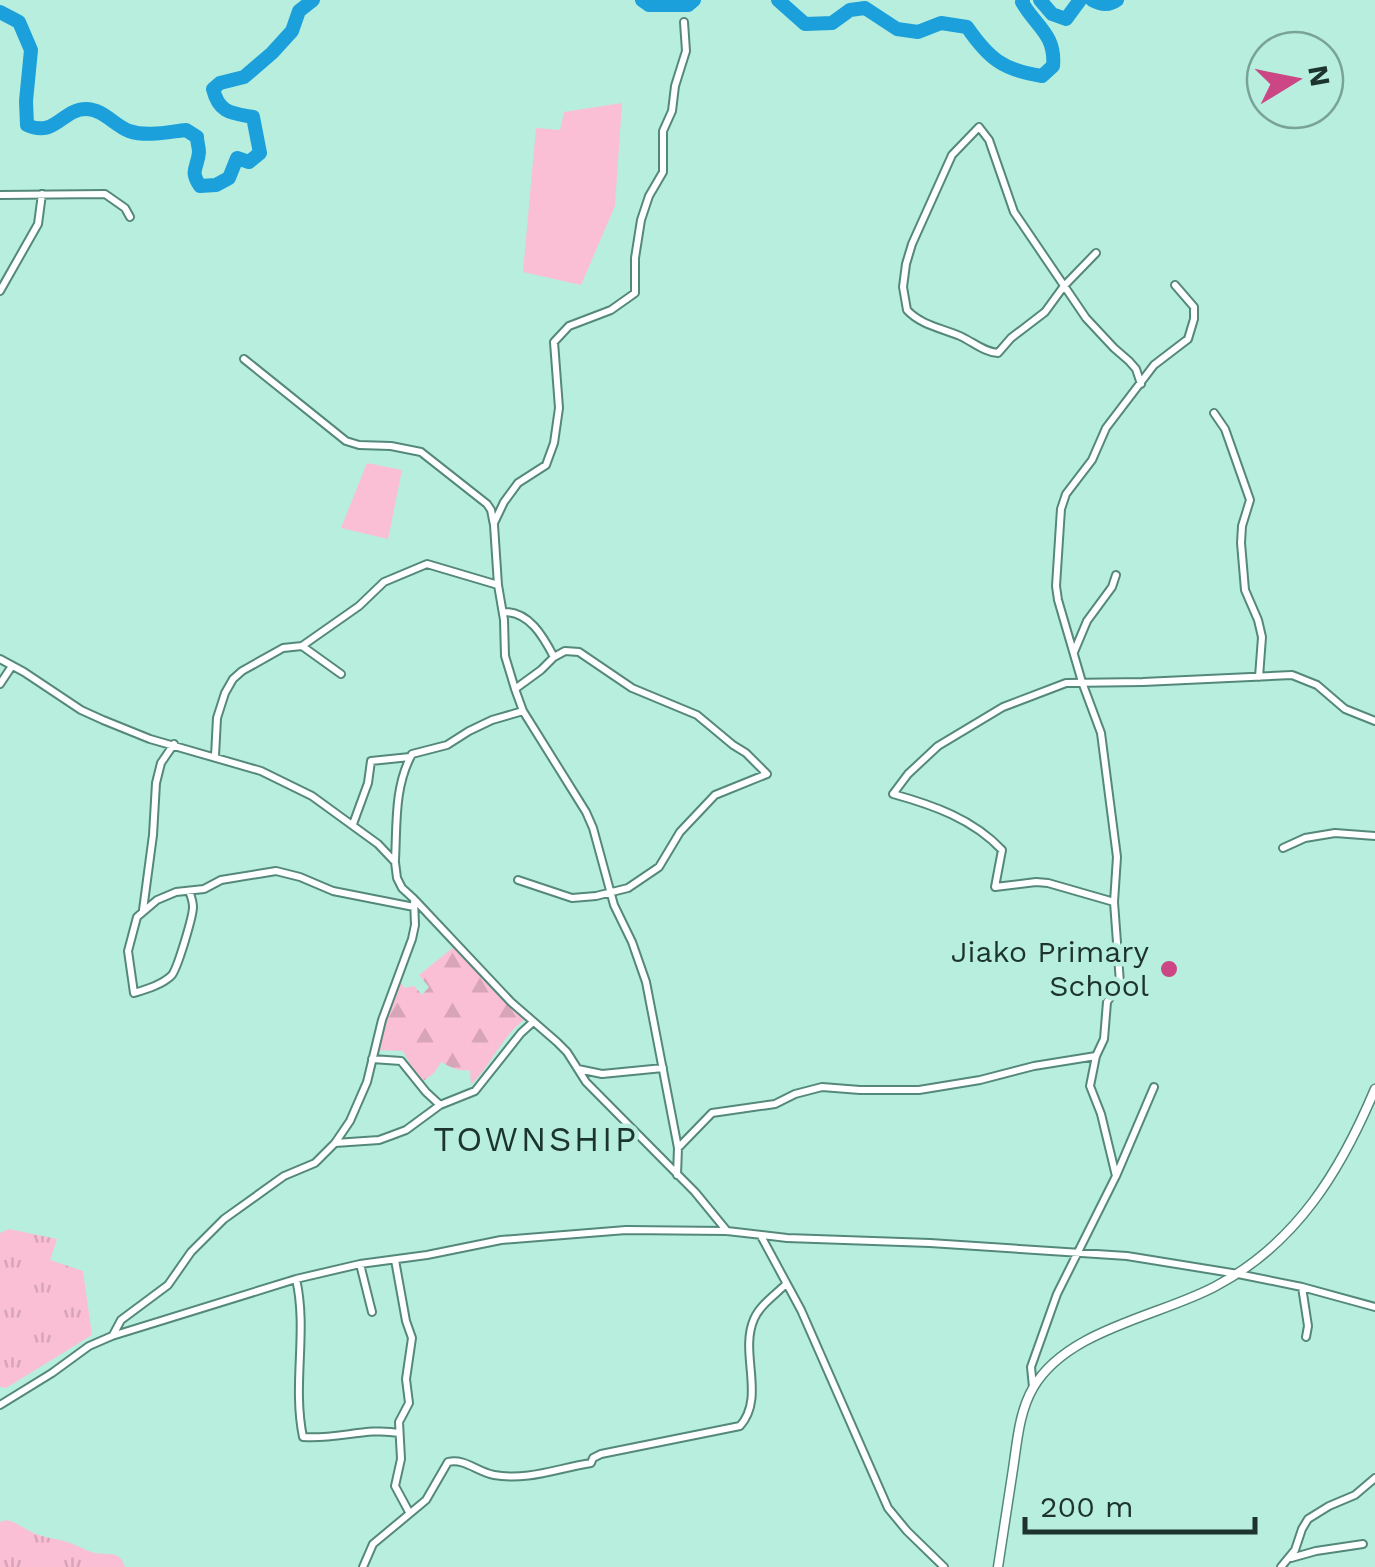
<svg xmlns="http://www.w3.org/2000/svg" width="1375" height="1567" viewBox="0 0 1375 1567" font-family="'Work Sans',sans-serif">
	<defs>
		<pattern id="grass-tufts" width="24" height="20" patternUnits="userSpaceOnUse" patternTransform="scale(2.5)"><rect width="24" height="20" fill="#fbbfd5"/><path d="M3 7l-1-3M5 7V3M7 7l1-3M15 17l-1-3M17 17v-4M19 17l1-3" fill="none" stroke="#d7a5b7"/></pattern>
		<pattern id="forest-firs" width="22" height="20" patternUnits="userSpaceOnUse" patternTransform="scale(2.5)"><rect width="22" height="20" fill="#fbbfd5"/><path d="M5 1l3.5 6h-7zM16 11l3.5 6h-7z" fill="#d7a5b7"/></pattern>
	</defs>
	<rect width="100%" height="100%" fill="#b7eede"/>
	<!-- grass -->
	<path fill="url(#grass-tufts)" d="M9,1229L57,1239L50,1260L83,1271L92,1335L6,1388L0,1387V1233Z
		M6,1520C17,1522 25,1530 36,1534C46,1538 57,1539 68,1542C76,1545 83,1549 91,1552C107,1557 119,1548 125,1567H0V1522Z"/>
	<!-- forest -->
	<path fill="url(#forest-firs)" d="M455,946L525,1019C503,1035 491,1065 471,1085L470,1070C459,1072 450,1067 441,1062L434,1073L423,1081L415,1073L403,1051L376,1050L395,982L402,984L404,988L414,986L422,995L429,987L419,975Z"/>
	<!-- park -->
	<path fill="#fbbfd5" d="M622,103L615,206L581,285L523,272L536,128L560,130L564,112Z
		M367,463L402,470L388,539L341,528Z"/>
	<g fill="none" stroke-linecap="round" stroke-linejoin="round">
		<!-- river -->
		<path stroke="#1ba0db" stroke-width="14" d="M642,0L649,5H688L694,0
			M778,0L805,24L832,23L850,10L865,8L897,29L918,32L941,23L967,27C989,59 1003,70 1042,76L1053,66C1056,34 1035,26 1022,2L1023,0
			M1040,0L1052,14L1066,19L1080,0
			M1092,0C1101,5 1109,6 1117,0
			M0,12L19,22L31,50L26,101L27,125C55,138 62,109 86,109C103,109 114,125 129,131C147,137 168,132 186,130L197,137C197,142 199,147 199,152C198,168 189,170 200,186L216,185L229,178L237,158L249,162L260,153L253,117C231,113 219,113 213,89L220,83L244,77L272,53L292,31L299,11L313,0"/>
		<!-- minor casing -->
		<g stroke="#54887a" stroke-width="10">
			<path id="minor" d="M0,195L105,194L125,208L130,217
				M1096,253L1064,286L1045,312L1011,338L998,353C984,352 973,342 960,336C941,328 921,325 907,310L903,287L906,264L912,244L952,155L979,127L989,140L1014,212L1086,318L1114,348L1129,361L1136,369L1141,384
				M0,291L38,224L42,194
				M244,359L346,441L359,445L391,446L421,452L487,504L491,510L494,525L498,585L504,620L505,656L515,689L523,711L586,812L593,828L614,905L632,942L646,982L678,1148L677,1175
				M1214,413L1225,429L1250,500L1242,526L1241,543L1245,590L1258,620L1262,637L1259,677
				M494,523L504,502L518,483L546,465L554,443L559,408L554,342L569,326L611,310L635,293V258L641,220L649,196L663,172V131L672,111L675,86L686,51L684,22
				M503,612C529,611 543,636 554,657
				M302,646L341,674
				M1074,652L1087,621L1112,587L1116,575
				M0,659L24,672L81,710L103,720L150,739L261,771L312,796L378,844L395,862L397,878L402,888L414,899L415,925L412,939L382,1020L367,1082L350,1121L335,1143L315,1163L284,1176L224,1219L191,1252L168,1285L121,1320L113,1335
				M0,684L12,666
				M515,689L541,670L554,657L565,651L579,652L632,688L697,715L733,745L746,753L767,774L715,795L680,832L659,867L628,888L596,896L572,898L518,880
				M215,756L217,718L225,693L233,679L242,671L283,648L302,646L359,606L384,582L427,564L498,585
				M353,824L368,783L371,761L410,757
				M1283,848L1305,838L1335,833L1375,836
				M395,860C397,824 394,787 412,754L447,745L469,731L492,720L523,711
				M189,891C191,896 193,902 193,907C193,916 177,971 171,976C161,985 147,989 134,993L128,951L137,917L157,900L176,892L204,889L221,880L276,871L300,877L333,891L414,907
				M415,900L511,1002L557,1042L567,1052L586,1082L695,1192L727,1231
				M1114,902L1048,883L1036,882L995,887L1002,850C973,819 933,805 893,794L908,774L938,746L1003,707L1066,683L1143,682L1292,675L1317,685L1345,709L1375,721
				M143,910L153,835L156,783L161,763L174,744
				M372,1059L401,1061L426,1092L440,1105
				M578,1069L602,1074L663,1068
				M335,1143L379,1140L390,1136L406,1130L440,1105L475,1091L521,1033L533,1022
				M678,1148L712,1113L775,1104L795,1094L822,1087L860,1090H919L980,1080L1034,1066L1096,1056
				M1116,1176L1101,1114L1090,1086L1096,1056L1104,1039L1107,1002L1120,983L1114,902L1117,857L1101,733L1082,682L1058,600L1056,586L1060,524L1061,509L1066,494L1092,460L1106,428L1154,365L1188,339L1194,319V307L1175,285
				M761,1236L801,1310L888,1508L907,1531L944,1567
				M395,1260L406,1321L412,1338L406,1379L409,1403L399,1422L401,1459L395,1486L409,1512
				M360,1264L372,1312
				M296,1279C308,1331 292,1384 303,1437C336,1440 367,1427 399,1433
				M1302,1287L1308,1326L1306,1337
				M1033,1387L1031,1367L1057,1294L1116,1176L1154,1087
				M0,1405L52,1373L89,1346L112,1336L296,1279L360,1264L427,1255L501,1240L626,1230L727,1231L787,1238L930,1243L1127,1256L1238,1274L1302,1287L1375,1307
				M1291,1558L1316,1551L1363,1544
				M363,1567L373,1544L426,1500L448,1462C465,1458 477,1472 494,1475C528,1481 558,1468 591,1463L593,1458L601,1454L740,1426C766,1397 739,1353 754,1319C760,1305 775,1295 786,1284
				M1281,1567L1295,1550L1302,1529L1308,1519L1329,1506L1355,1495L1375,1478"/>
		</g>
		<!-- tertiary casing -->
		<g stroke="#54887a" stroke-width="11">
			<path id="tertiary" d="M998,1567C1003,1534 1008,1502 1013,1469C1017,1443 1019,1412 1033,1388C1067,1329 1161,1316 1216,1286C1297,1243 1341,1170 1375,1089"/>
		</g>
		<!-- minor -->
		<use href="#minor" stroke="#fff" stroke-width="6"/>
		<!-- tertiary -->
		<use href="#tertiary" stroke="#fff" stroke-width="8"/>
	</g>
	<!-- markers -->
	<circle fill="#cc4584" stroke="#b7eede" stroke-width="4" cx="1169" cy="969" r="10"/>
	<g text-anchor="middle" stroke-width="9" stroke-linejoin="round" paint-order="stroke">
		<!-- poi labels -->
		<g font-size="30" fill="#1d332d" stroke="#b7eede" text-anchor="end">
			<text x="1149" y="962">Jiako Primary<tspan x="1149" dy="34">School</tspan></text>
		</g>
		<!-- quarter labels -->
		<g font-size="35" letter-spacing="2.5" fill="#1d332d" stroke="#b7eede">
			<text x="536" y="1151">TOWNSHIP</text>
		</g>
	</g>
	<!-- north arrow -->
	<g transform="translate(1295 80) rotate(80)"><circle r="48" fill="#b7eede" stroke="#79a397" stroke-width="2.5"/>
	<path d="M0-8L18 38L0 25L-18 38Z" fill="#cc4584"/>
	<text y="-15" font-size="28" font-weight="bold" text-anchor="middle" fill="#1d332d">N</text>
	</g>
	<!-- scale -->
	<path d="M1025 1517v15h230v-15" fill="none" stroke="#1d332d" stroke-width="5"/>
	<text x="1040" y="1517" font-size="30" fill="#1d332d" stroke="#b7eede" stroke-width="8" paint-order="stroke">200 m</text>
</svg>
